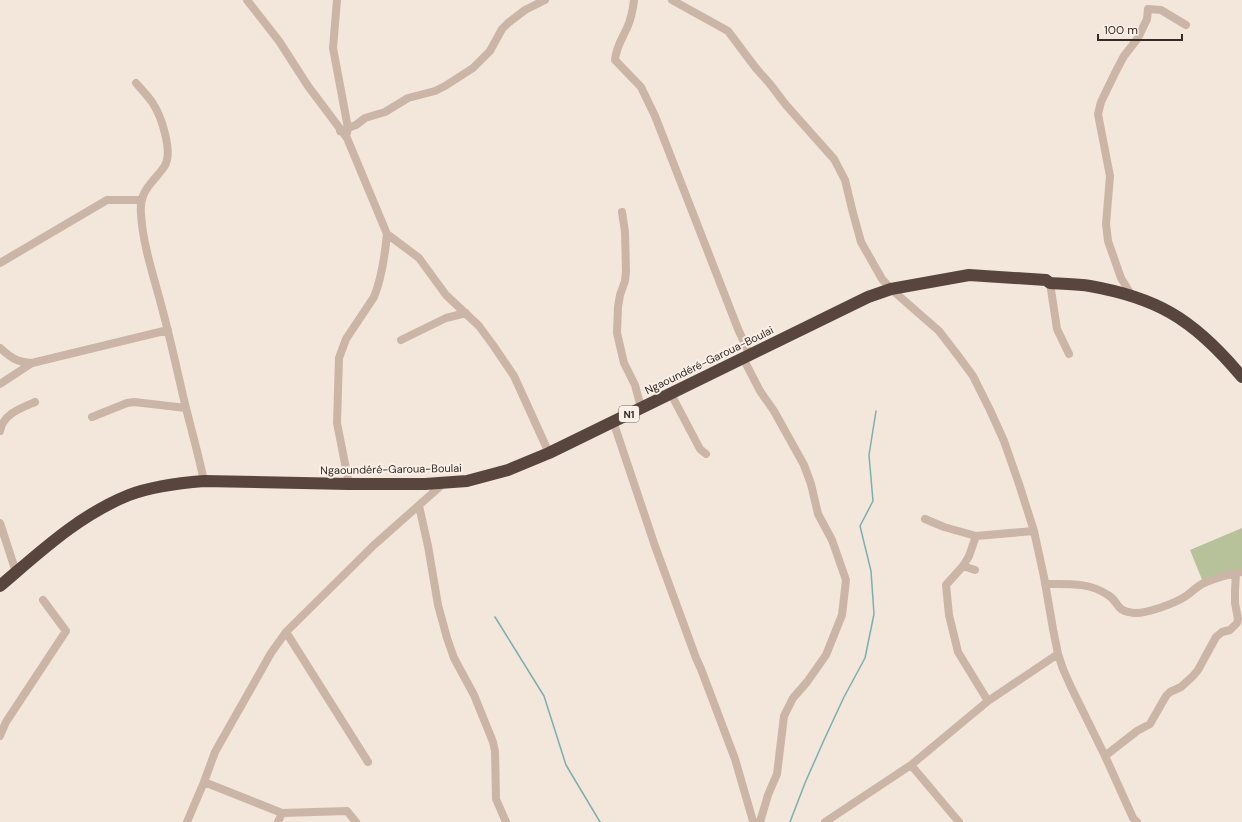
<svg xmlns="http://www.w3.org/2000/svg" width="1242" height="822" viewBox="0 0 1242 822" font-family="'DM Sans',sans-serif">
	<rect width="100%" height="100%" fill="#f3e6db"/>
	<!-- pitch -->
	<path fill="#b7c29a" d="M1242,528V568L1203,582L1190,550Z"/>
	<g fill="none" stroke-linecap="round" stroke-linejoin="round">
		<!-- stream -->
		<path stroke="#79b0af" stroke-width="1.5" d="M495,617L544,696L566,765L600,822
			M790,822L805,783L824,740L844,697L865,658L874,614L871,571L860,526L873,501L869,455L876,411"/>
		<!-- minor -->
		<path stroke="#cbb5a6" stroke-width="8" d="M247,0L279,41L308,86L347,138L387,234
			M337,0L333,48L348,128L347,133
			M634,0C633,9 631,19 627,28C622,39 616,47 615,60L641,87L655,116L738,329L750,355
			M672,0L728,31L755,67L770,84L786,105L834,159L845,180L853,213L861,242L882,279L891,289L939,331L959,357L973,376L990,410L1004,441L1019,484L1034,531L1044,577L1053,629L1058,654L1063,669L1071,687L1105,756L1133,818L1137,822
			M136,83C141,89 147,95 152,102C161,115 174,153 164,167C152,184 139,190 141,214C143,246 154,277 162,308C171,341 178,375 186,408C192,432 199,457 204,481
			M340,131L356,125L365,118L385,112L408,98L435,91L445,86L473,68L490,51L502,29L508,23L525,10L545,0
			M622,212L625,232L626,271L625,281L620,295L618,307L617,333L624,363L635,385L641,408
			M0,263L107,200H141
			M1050,283L1057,329L1069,354
			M1132,296L1121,278L1108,241L1106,224L1110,176L1098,114L1101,102L1116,71L1124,56L1138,38L1147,19L1148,9L1161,10L1186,25
			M401,340L446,318L466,313
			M0,348C11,358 17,362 32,363
			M743,358L760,391L774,411L804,465L811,484L818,514L832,540L846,580L842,615L826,655L807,682L793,698L784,716L777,774L768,795L760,822
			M0,384L32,363L168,330
			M671,394L700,449L706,454
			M92,417L127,403L134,402L186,408
			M613,421L655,546L696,658L701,669L735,759L753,821L755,822
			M0,431C3,414 21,408 35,402
			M349,484L337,423L339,358L346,339L374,297C382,277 385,255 387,234L419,258L446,295L479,326L493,345L514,376L549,453
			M419,506L428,546L438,605L447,638L454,658L474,695L493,742L495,751L496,799L506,822
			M925,519L944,527L976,536L1034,531
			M0,523L16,572
			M963,566L946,585L949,615L958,652L988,701
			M975,570L963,566L969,556L976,536
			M1045,584C1067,584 1089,582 1108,595C1120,602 1114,611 1134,613C1146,614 1176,603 1186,596C1192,592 1197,586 1204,583C1216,578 1229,574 1242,572
			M286,632L368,762
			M0,736L6,722L66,631L43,600
			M1105,756L1137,731L1150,724L1166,696L1170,692L1181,687L1193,676L1198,670L1216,637L1222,632L1230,630L1237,623L1238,619L1235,603V591L1236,573
			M911,765L959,822
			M204,782L282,813L347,811L356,822
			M187,822L204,782L215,752L271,653L286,632L374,545L444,483
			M278,822L282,813
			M825,822L911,765L988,701L1058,654"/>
		<!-- highway -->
		<path stroke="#58453e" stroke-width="12" d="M0,586C40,552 79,515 129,495C153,486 179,483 204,481L349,484H425L467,481L508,470L549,453L868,297L891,289L969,275L1046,280L1050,283C1063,284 1077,284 1090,286C1118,291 1147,299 1171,313C1199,329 1222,353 1242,377"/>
	</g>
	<g text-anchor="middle" stroke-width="4" stroke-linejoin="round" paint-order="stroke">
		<!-- shield labels -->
		<rect fill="#faf0e8" stroke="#726661" stroke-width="1" x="619" y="406" width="20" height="16" rx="3"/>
		<g font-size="10" font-weight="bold" fill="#372b27">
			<text x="629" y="418">N1</text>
		</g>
		<!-- street labels -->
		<g font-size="11" fill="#372b27" stroke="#faf0e8">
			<text transform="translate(709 360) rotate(-26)" y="4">Ngaoundéré-Garoua-Boulai</text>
			<text transform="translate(391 469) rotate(-1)" y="4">Ngaoundéré-Garoua-Boulai</text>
		</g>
	</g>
	<!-- scale -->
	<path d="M1098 34v6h84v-6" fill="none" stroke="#372b27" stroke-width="2"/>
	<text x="1104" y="34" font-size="12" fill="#372b27" stroke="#faf0e8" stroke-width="3" paint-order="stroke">100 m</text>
</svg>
